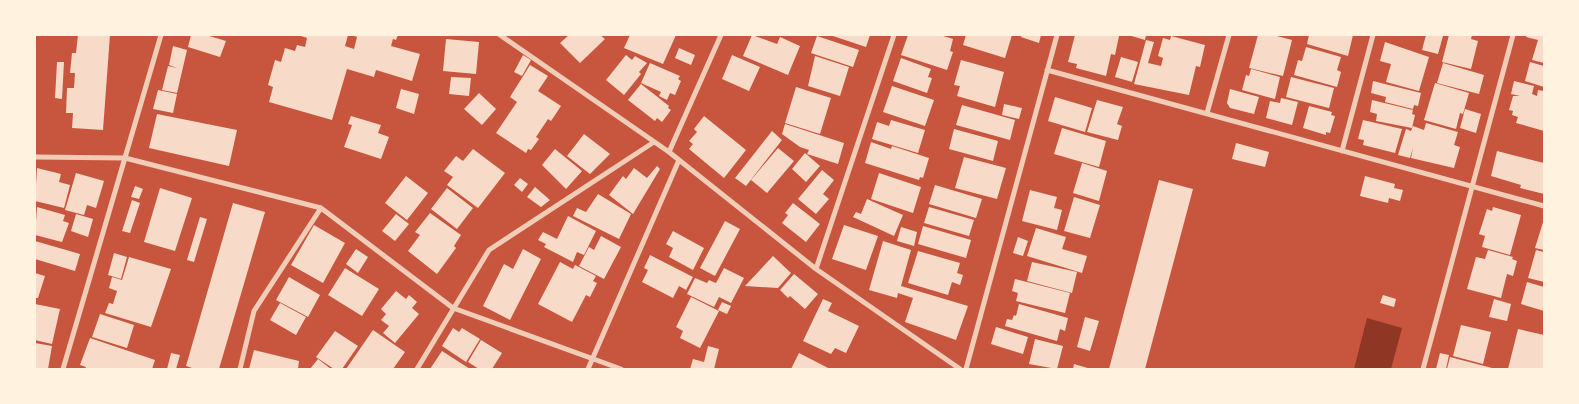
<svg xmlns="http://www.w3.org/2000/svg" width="1579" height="404" viewBox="0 0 1579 404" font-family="Jost,sans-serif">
	<rect width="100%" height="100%" fill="#c8553d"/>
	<!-- water -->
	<path fill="#8f3625" d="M1367,318L1402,328L1391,369H1354Z"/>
	<!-- building -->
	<path fill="#f7dbc8" d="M78,35H110L103,130L72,128L73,113H66L67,88H74L75,73H70L72,53H76Z
		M191,35H206L226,41L220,57L188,47Z
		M298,35H348L345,46L354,49L357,37L352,35H398L396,40L393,39L391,46L420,54L412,81L376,70L374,77L347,69L332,120L269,102L273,87L268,85L275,60L281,62L285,48L295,51L297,45L305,47L307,38Z
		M569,35H600L605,39L580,63L560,43Z
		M630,35H676L663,64L624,48Z
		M752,35L777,44L780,37L800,46L788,75L743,56Z
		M830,35H870L866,47Z
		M908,35H940L953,39L950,51L953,52L947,70L901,55Z
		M966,35H1012L1005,58L963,45Z
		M1022,35H1041L1039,43L1021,37Z
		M1075,35L1119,36L1115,55L1111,54L1106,76L1076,68L1077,64L1068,62Z
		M1128,35H1146L1145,40Z
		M1258,35H1273L1292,40L1283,76L1249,68Z
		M1309,35H1353L1348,56L1307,44Z
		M1426,35L1443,36L1438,54L1422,50Z
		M1449,35H1472L1471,39L1478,41L1471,69L1442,62Z
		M1527,35H1544V63L1532,60L1538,40L1526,37Z
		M817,36L859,50L853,67L811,53Z
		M1171,36L1205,45L1200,67L1196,66L1189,95L1134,84L1146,40L1154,42L1148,63L1161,66L1163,58L1158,56L1163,38L1170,40Z
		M446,39L479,42L476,74L443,71Z
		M1385,42L1429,57L1419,91L1386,82L1391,64L1380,61Z
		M173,46L187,50L177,93L162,90L168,66L177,68L169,65Z
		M1306,47L1341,57L1337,70L1341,72L1337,87L1294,75L1298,60L1302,61Z
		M679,48L695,55L691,65L675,58Z
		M523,55L531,60L522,76L514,72Z
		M626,55L632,60L635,56L647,63L639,72L641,74L624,95L606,80Z
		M732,55L760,67L749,91L722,79Z
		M815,56L849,67L840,96L808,86Z
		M1121,57L1138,62L1132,82L1115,77Z
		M901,58L931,69L928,77L932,78L927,93L893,81Z
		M961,60L1004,72L995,107L957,96L960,86L954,85Z
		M57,62H64L62,99L55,98Z
		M1530,62L1544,66V87L1525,81Z
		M650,63L680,76L678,79L681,81L675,95L670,93L667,100L659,96L661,92L641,83Z
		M1443,63L1484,75L1479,94L1437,83Z
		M530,65L548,76L538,91L561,106L551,121L548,119L536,137L539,139L531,150L528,149L526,153L496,133L517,102L510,97Z
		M1251,69L1280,77L1275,99L1242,90L1246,75L1249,76Z
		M451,77L471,78L469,96L449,94Z
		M1291,77L1334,88L1329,108L1286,97Z
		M1373,81L1421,93L1418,106L1414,105L1413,109L1385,102L1386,97L1371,93Z
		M1514,81L1534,86L1532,94L1537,96L1538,90L1544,91V131L1516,123L1518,117L1512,115L1513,111L1509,110L1513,96H1520L1511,94Z
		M1435,83L1469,93L1463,114L1460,113L1456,129L1424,120Z
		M641,84L669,106L668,108L671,110L662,122L657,118L655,121L628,100Z
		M892,86L934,100L925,126L883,112Z
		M796,87L831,98L820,134L785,123Z
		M401,89L419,94L414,114L396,108Z
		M1230,89L1259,97L1254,114L1230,108L1227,103Z
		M158,90L177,94L173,113L153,109Z
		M479,93L496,109L482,125L464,109Z
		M1055,97L1092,108L1085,132L1048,121Z
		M1281,98L1298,102L1292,125L1266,118L1270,101L1280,103Z
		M1097,100L1123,107L1117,124L1122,126L1118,140L1087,132Z
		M1372,100L1413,110L1412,114L1415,115L1412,128L1376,121L1377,114L1370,112Z
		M1004,104L1022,108L1019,119L1002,115Z
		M962,105L1015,120L1010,140L956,125Z
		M1309,106L1332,112L1331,115L1335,116L1330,133L1326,132V135L1303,128Z
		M1465,109L1481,114L1476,133L1460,128Z
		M157,114L237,130L229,166L149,148Z
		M351,116L381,125L378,133L389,137L381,159L344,147L352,125L348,124Z
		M704,116L746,150L724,178L689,149L693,144L689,141L697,132L694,129Z
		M891,120L925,130L918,153L872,139L877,122L889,126Z
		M1363,120L1402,129L1395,153L1363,145L1364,140L1358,139Z
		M1426,123L1458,132L1454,145L1460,147L1454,168L1411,158L1413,148L1410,158L1398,155L1406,129L1411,131L1413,126L1424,130Z
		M785,124L844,143L838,164L807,154L809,150L800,147L782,134Z
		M1062,128L1106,141L1099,167L1054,154Z
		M954,129L998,141L993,161L949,149Z
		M772,131L782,140L746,186L735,178Z
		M584,134L610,154L590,174L567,156Z
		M871,142L891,149L892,146L929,158L923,178L920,177L919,180L865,163Z
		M1236,143L1269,152L1265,167L1232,159Z
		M778,148L794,161L767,193L751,180Z
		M473,149L505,173L478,208L447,185L453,177L444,171L456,156L463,161Z
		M555,149L582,171L566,189L542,165Z
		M1497,151L1544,163V194L1520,188L1521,185L1491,176Z
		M805,153L820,166L806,182L792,169Z
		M964,157L1006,168L997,199L955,188Z
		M1082,163L1107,171L1099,201L1073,193Z
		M657,166L660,169L633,214L609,195L623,176L626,179L634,168L647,178Z
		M37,168L61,174L59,182L70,185L64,208L35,201Z
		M822,170L834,180L823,194L829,199L816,214L798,199Z
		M76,173L104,181L96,208L87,205L84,215L65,210Z
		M879,173L921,187L913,213L871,199Z
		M406,176L428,193L407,220L385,203Z
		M1365,176L1395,184L1394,188L1403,190L1400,201L1389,198L1388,203L1360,196Z
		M520,178L528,184L522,192L514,185Z
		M1159,180L1193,189L1145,369H1109Z
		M935,185L982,199L976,218L929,204Z
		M135,186L143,189L139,199L131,197Z
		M535,187L550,200L541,207L527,197Z
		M160,188L192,198L175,251L144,242Z
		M447,188L473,208L457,229L431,209Z
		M1030,190L1057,197L1054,208L1062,210L1057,230L1022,221Z
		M598,194L631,214L619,239L573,216L577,208L586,212Z
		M1074,197L1100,205L1090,238L1064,231Z
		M867,199L903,215L894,236L853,217L856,212L861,214Z
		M132,200L140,203L130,233L122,231Z
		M233,203L265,212L219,369H195L186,366Z
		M793,203L820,224L806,242L782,223L788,215L785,213Z
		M37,207L65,215L63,221L69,223L62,242L35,235Z
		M929,207L974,220L969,236L924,223Z
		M1493,207L1521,215L1510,255L1482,247L1485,236L1479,234L1487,209L1492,211Z
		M430,213L461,235L454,246L456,248L437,274L408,251L420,235L415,232Z
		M76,214L93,219L88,237L71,231Z
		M396,214L409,224L395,241L382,231Z
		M568,216L596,231L584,255L577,252L573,262L544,247L546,244L538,240L543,232L557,239Z
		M200,217L207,219L194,262L187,260Z
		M1544,219V250L1535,248Z
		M725,221L740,229L715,276L700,268Z
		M314,225L345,243L323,283L291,265Z
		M844,225L878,236L866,270L832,259Z
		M923,226L971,240L966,258L918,244Z
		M901,227L917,232L914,246L897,241Z
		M1036,228L1066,237L1062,249L1087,256L1082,273L1027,256Z
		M673,231L704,248L693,270L669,257L673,248L666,244Z
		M601,236L621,247L604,279L579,266L589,247L594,250Z
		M1018,237L1028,241L1023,256L1013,253Z
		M35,241L80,254L75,271L35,259Z
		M883,241L911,250L901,286L968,306L956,340L905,322L913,298L898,293L897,298L869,290Z
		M356,249L368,257L358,273L346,264Z
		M523,249L541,259L510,320L483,306L504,264L513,269Z
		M1488,250L1513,257L1512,259L1517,261L1513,276L1507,274L1501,298L1467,289L1476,257L1485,259Z
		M1536,250L1544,252V282L1528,278Z
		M918,251L960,263L957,273L963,275L960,285L952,282L948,295L908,283Z
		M114,253L127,257L121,279L108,275Z
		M650,255L693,277L686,290L679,286L673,298L642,282L648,270L644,268Z
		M773,256L791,273L778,288L745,286Z
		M129,257L171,269L151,327L105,313L109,303L113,304L117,291L109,288L112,277L122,280Z
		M560,262L573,269L575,265L596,276L593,281L597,283L590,297L586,295L572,322L538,304Z
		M1032,262L1077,272L1072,293L1027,281Z
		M345,268L379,289L362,316L328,295Z
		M724,268L744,278L731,303L719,297L714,307L687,294L695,278L707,283L709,280L716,283Z
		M35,273L45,276L38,298H35Z
		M794,274L818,294L805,309L790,296L788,298L780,290Z
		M289,277L320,295L308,317L276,300Z
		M1015,279L1070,293L1065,313L1016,301L1018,293L1012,291Z
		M1527,282L1544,287V311L1521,304Z
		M396,291L406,299L409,295L417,302L412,308L419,314L395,343L383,333L389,326L381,320L386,314L381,309Z
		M1383,295L1396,299L1394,307L1380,303Z
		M691,297L719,311L700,348L680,338L683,331L676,327Z
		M823,299L832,303L828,311L859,326L846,353L835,348L831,354L803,341Z
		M1494,299L1511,304L1507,321L1489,317Z
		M722,302L731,306L727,314L718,310Z
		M280,303L306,317L296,335L270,320Z
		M35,304L60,309L52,344L35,340Z
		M1019,304L1068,318L1065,331L1060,329L1057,341L1005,326L1007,319L1012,320L1014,315L1016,316Z
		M100,314L134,325L127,348L92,337Z
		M1085,317L1099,321L1090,351L1077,347Z
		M1461,325L1491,332L1483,364L1453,356Z
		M996,327L1028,337L1023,354L991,344Z
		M453,328L459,332L462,328L480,339L466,362L442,346Z
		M1518,329L1544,335V369H1508Z
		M373,330L405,352L393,369H346Z
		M335,331L358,346L342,369H334L316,357Z
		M90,338L155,360L152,369H85L86,367L80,365Z
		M1035,339L1063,346L1057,369L1029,364Z
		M481,340L502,353L492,369H479L468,362Z
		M35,343L52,346L48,369H35Z
		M708,346L719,349L714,369H690L693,359L704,362Z
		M254,350L299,361L298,369H249Z
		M442,351L470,369H430Z
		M171,353L180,355L176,369H167Z
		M799,353L830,369H791Z
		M1440,353L1449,355L1446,369H1436Z
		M1450,357L1492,368V369H1447Z
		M318,359L331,369H310Z
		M1074,364L1091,369H1073Z"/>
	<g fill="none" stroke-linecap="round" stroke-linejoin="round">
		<!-- minor -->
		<path stroke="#f1ccb7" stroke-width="5" d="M500,35L669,152L816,269L960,369
			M1047,70L1544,206
			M1207,113L1229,35
			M1342,151L1373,35
			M669,152L721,35
			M35,157L125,158L321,208L453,308L621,369
			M816,269L894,35
			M63,369L161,35
			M240,369L254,311L321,208
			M417,369L489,250L654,142
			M588,369L679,160
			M966,369L1057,35
			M1423,369L1513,35"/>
	</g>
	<!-- border -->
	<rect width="1579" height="404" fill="none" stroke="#fff3e0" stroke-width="72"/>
</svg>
